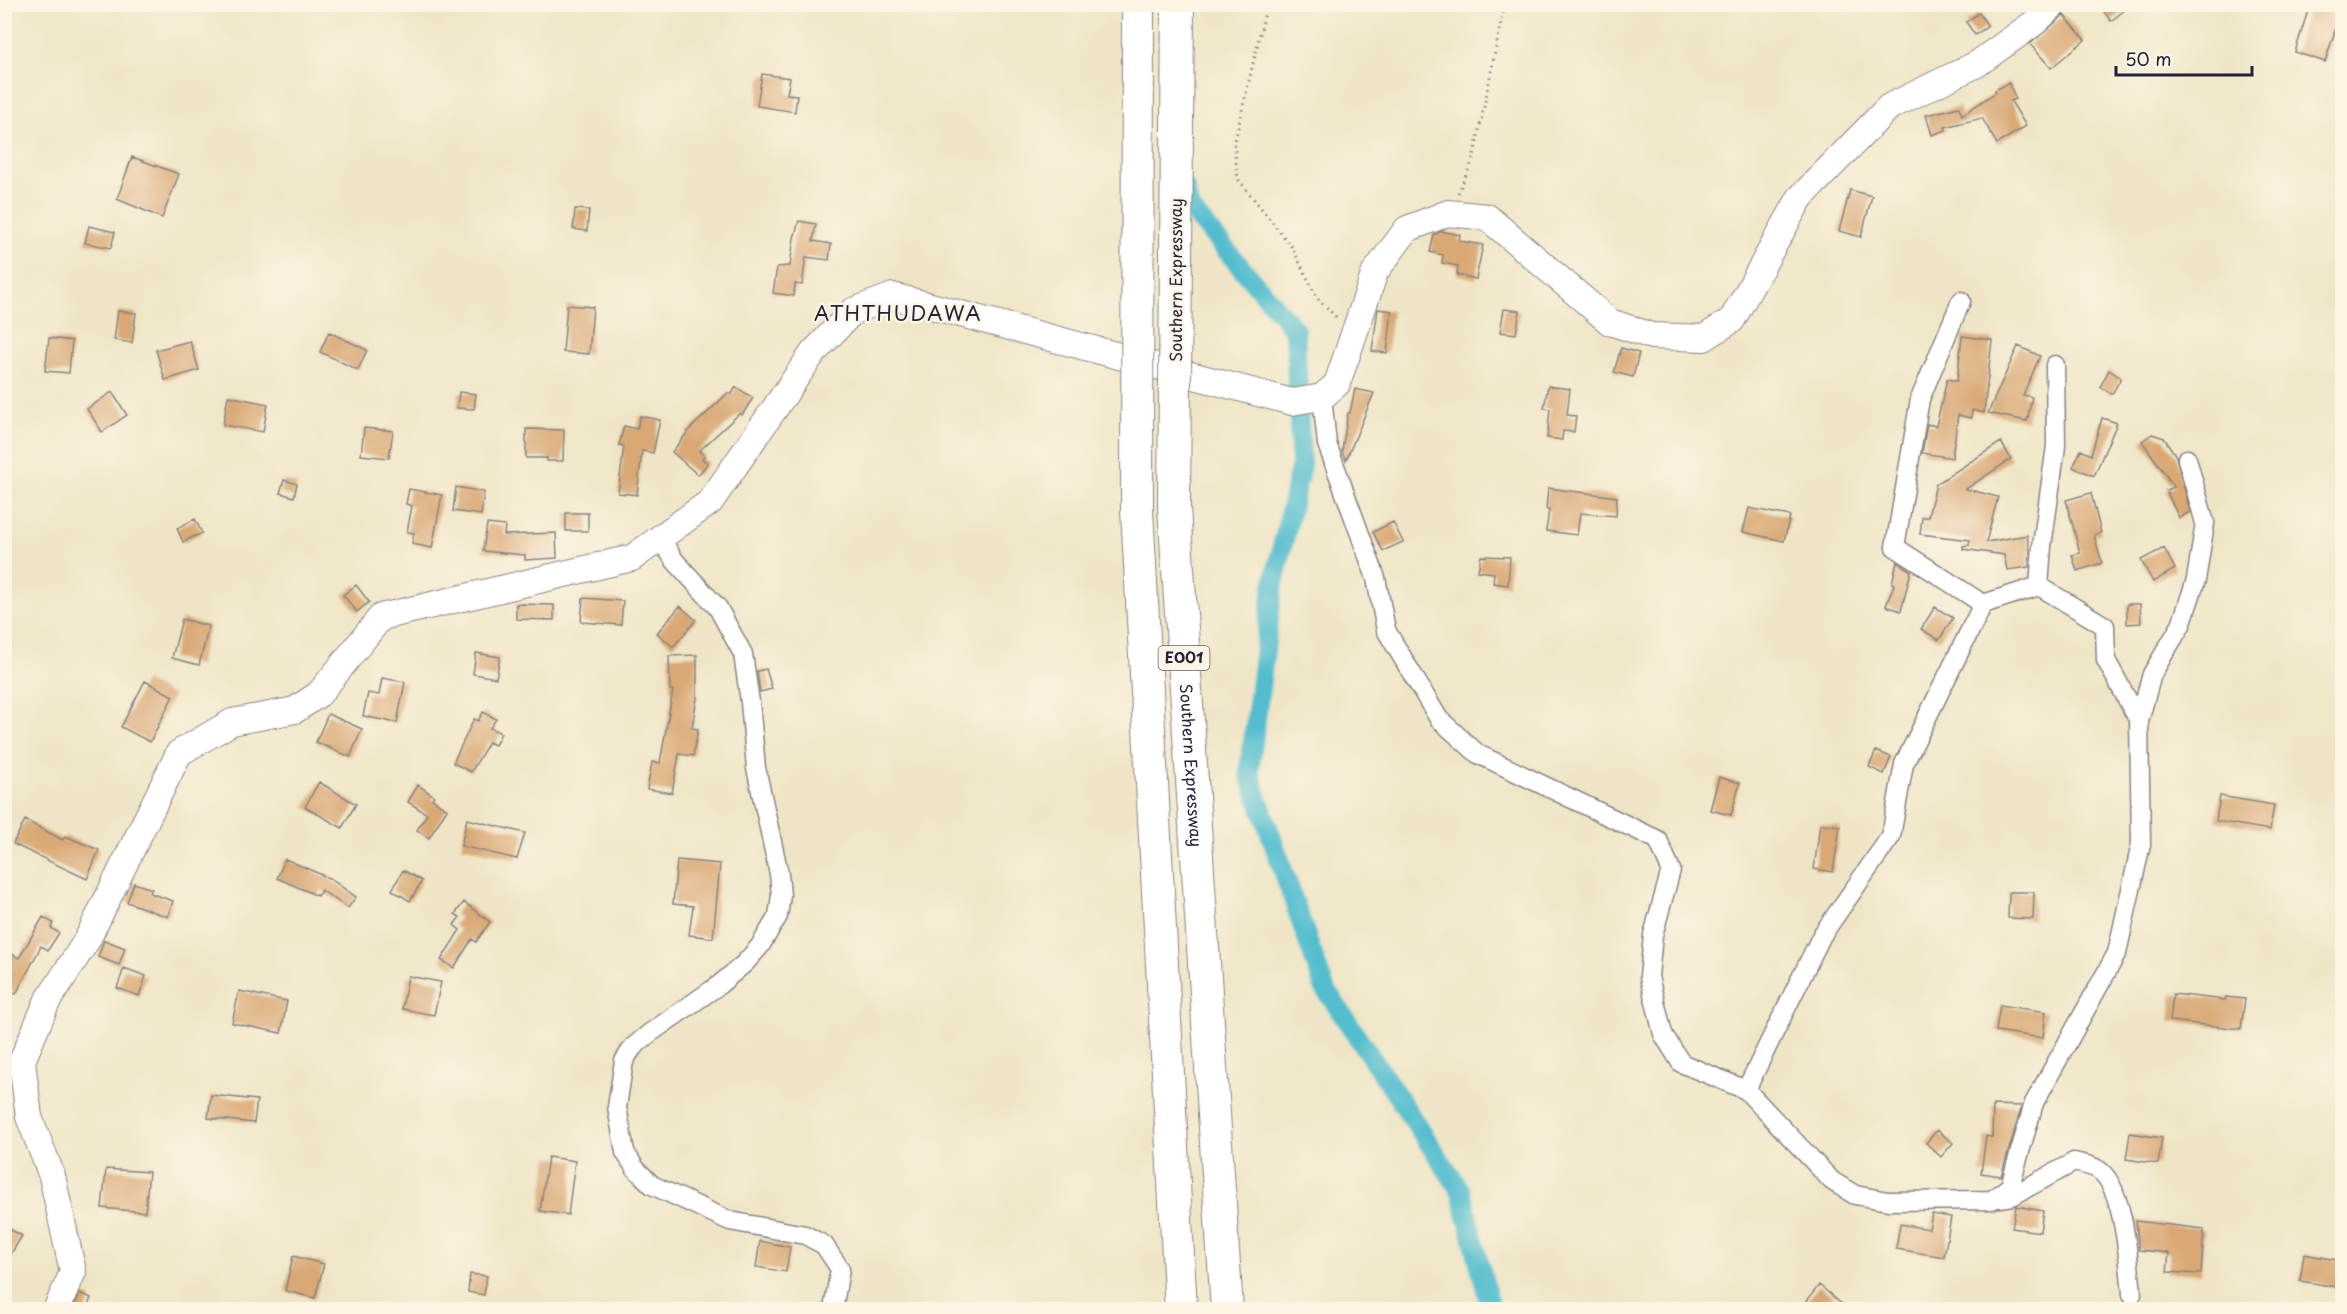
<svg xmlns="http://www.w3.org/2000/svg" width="2347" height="1314" viewBox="0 0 2347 1314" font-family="'Playpen Sans',sans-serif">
	<rect width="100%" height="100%" fill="#fcf5e5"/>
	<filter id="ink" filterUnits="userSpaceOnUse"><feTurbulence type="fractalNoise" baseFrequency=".0167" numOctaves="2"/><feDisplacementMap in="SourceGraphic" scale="12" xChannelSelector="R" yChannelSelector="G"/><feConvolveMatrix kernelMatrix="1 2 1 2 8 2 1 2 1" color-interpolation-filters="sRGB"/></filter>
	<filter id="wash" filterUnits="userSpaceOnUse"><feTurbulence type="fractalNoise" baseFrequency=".008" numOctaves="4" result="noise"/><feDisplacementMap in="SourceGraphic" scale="24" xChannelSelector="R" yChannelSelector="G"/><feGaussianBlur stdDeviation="1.35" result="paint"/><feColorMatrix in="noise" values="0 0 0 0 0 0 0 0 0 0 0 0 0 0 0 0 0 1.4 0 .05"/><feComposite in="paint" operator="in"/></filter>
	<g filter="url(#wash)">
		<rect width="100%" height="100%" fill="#efe5c6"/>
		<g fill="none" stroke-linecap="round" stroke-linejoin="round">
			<!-- canal -->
			<path stroke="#53bdcf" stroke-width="20" d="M1185,188L1189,207L1295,330L1301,465L1273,587L1249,773L1324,987L1461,1191L1491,1310"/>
		</g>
		<g id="blocks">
			<!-- building -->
			<path fill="#d9a875" d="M2098,4H2132L2111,21Z
				M2310,4H2329L2342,9L2325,62L2295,52Z
				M1979,13L1988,26L1975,35L1966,22Z
				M2064,15L2085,40L2051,68L2030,44Z
				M762,74L790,78L787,94L797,95L795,112L757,106Z
				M2009,83L2016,99L2011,101L2026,126L1997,144L1982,118L1945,127L1946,130L1932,135L1926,115L1959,107L1962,115L1996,92L1995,90Z
				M132,157L179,174L162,218L117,199Z
				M1850,190L1872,196L1861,237L1839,231Z
				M575,209L589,210L587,231L573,229Z
				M799,221L816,224L813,241L831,244L829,260L806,257L802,285L795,284L794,296L773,293L777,267L790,266L794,238Z
				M89,226L115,232L111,248L85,243Z
				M1442,231L1460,235L1459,241L1483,245L1476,279L1457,275L1458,266L1442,263L1443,255L1430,252L1434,235Z
				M567,305L593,307L589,354L563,352Z
				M1378,309L1392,311L1387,353L1372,351Z
				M1504,309L1520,311L1516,334L1500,332Z
				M118,311L136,313L132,343L114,340Z
				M329,332L367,350L358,370L320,352Z
				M1962,336L1992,340L1984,413L1972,410L1971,418L1958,415L1952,458L1922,453L1927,424L1936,426L1947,379L1957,381Z
				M49,338L72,341L69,373L45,371Z
				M190,341L199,370L165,380L156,350Z
				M2018,346L2040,356L2023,395L2032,397L2027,421L1988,413Z
				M1621,348L1639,353L1633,377L1614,372Z
				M2109,370L2121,378L2112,394L2100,387Z
				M1548,386L1570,389L1567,415L1576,416L1574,432L1563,431L1562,440L1547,438L1550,409L1544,408Z
				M736,387L753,398L742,415L740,413L699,451L705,456L702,459L708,463L698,475L672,452L690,429L728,393L731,395Z
				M1355,389L1374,393L1346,460L1342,451L1348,413H1350Z
				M112,392L127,415L102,432L87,409Z
				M459,392L476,394L474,409L457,408Z
				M228,396L268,404L263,432L223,425Z
				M640,416L660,420L653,453L642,451L637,495L618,493L624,446L619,445L624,426L637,429Z
				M2102,418L2117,423L2094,476L2073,467L2081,450L2091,455Z
				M364,428L393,431L389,458L361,455Z
				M526,429L564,430L563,461H547V458H526Z
				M2152,434L2164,438L2176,456L2190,512L2179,518L2166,490L2174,487L2142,441Z
				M2001,442L2011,459L1966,489L1998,497L1986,542L2027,535L2030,551L2029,567L2007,570L2004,555L1963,549V546L1969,545L1970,540L1920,534L1922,517H1928L1936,484Z
				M284,480L297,484L294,497L280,493Z
				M456,487L484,492L481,515L453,511Z
				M1548,488L1617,497L1616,516L1580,513L1577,535L1546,531L1549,510L1546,509Z
				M409,489L442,495L432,548L412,544L414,533L407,532L412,506L406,504Z
				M2091,493L2101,533L2094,535L2102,563L2077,571L2072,555L2080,553L2066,500Z
				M1749,508L1790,516L1784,541L1743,532Z
				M566,513H588V531H566Z
				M195,519L202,533L183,542L177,528Z
				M1393,522L1403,542L1383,551L1373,532Z
				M487,524L505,526L504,535L556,533L557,558L525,560V555L483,551Z
				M2164,548L2175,569L2153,582L2141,560Z
				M1481,556L1510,557L1508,585L1493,583L1494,573L1478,571Z
				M1897,562L1911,571L1901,611L1886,606L1894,584L1892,583Z
				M356,585L369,602L357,612L343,595Z
				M583,598L623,601L621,625L581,622Z
				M516,604L554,605V620L516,619Z
				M2127,604H2140L2141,623L2127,624Z
				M680,606L696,620L673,647L657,633Z
				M1935,607L1953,618L1939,640L1921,629Z
				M182,619L209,626L199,665L172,658Z
				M476,653L500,657L496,678L473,674Z
				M697,655V698L692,728L698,729L693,756L679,754L672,793L647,789L652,762L660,763L673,690H670L669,656Z
				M766,669L772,689L760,692L757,671Z
				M382,678L405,682L397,723L363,716L368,693L379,695Z
				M145,681L173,696L150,742L121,727Z
				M483,712L496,719L490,728L501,733L495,745L489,742L471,772L453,763L474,719L478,721Z
				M328,714L362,729L350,757L316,742Z
				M1876,751L1891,757L1884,774L1869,767Z
				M1719,777L1740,783L1731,815L1710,810Z
				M319,782L356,804L342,828L305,807Z
				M418,785L434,796L432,799L447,809L429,838L417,830L427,814L408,802Z
				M2220,796L2274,805L2270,830L2216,821Z
				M467,819L525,833L517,859L461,846Z
				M25,820L63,840L65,836L99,850L87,879L13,844Z
				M1820,824L1840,826L1833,872L1814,869Z
				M285,859L329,878L356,897L348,908L321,890L318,896L277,878Z
				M677,860L720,864L713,938L689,935L693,906L673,904Z
				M403,870L422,881L410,901L392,890Z
				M134,883L152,889L150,893L173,901L168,917L127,902Z
				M2009,892H2034L2033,919L2008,918Z
				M464,902L490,922L476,942L472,939L454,968L441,960L460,930L454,925L460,917L455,914Z
				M43,917L53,923L51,928L59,933L48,950L41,946L16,994L4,988V967L12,954L19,958Z
				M104,940L125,948L119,965L98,957Z
				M124,968L146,976L139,996L117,988Z
				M408,976L441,982L434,1015L402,1009Z
				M239,991L287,1001L281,1033L232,1023Z
				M2173,994L2225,1000L2226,997L2245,999L2241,1029L2170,1021Z
				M2000,1005L2046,1012L2043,1038L1996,1031Z
				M211,1095L257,1100L254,1123L208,1118Z
				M1993,1105L2022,1106L2001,1176L1981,1173L1986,1136L1992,1137Z
				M1937,1130L1953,1143L1941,1157L1926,1143Z
				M2130,1133L2162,1138L2158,1164L2126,1159Z
				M548,1157L575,1161L568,1215L540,1211Z
				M106,1169L149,1172L145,1212L102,1208Z
				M2016,1206L2043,1211L2040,1232L2012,1228Z
				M1932,1214L1951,1217L1944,1257L1896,1249L1900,1224L1929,1229Z
				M2136,1221L2204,1229L2201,1274L2167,1272L2169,1253L2139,1250Z
				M4,1226L22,1236L4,1265Z
				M760,1241L790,1247L786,1272L756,1267Z
				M2304,1254L2343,1261V1288L2300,1281Z
				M293,1256L324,1264L315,1298L285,1291Z
				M470,1274L487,1276L484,1295L468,1292Z
				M1819,1285L1849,1310H1800Z
				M80,1293L91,1298L86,1310H73Z"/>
		</g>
	</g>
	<g filter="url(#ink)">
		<use href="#blocks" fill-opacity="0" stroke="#888480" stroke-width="1.5"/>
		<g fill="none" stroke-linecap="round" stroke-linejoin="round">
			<!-- street casing -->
			<g stroke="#888480" stroke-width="21">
				<path id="street" d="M1961,301L1920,399L1895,547L1983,604
					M1322,397L1327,444L1376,578L1386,630L1439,719L1478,754L1658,840L1671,870L1653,935L1649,977L1663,1034L1681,1063L1746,1090L1832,1181L1855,1195L1888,1201L1992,1200L2010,1186L2034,1103L2117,953L2141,844L2139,721L2106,660L2105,626L2039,586L1983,604L1904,764L1891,836L1822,935L1746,1090
					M660,538L675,561L718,608L743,654L750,702L756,768L779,874L781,895L778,916L760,946L745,963L719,985L650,1033L633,1047L624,1061L617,1107L625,1152L635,1168L652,1185L730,1221L805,1235L824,1245L840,1269L833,1310
					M2039,586L2042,546L2056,446L2055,365
					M2139,721L2152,674L2181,625L2196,580L2205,523L2187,459
					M1999,1198L2012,1196L2074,1162C2081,1164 2090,1165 2097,1169C2124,1183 2129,1265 2132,1294"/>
			</g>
			<!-- secondary casing -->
			<g stroke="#888480" stroke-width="28">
				<path id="secondary" d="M56,1310L73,1272L52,1176L29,1117L22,1061L47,1002L87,940L179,753L232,722L295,710L319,694L381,617L632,558L710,502L813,353L853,311L893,296L1292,402L1322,397L1337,384L1375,272L1407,229L1448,213L1487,217L1610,322L1652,336L1704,338L1732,320L1800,198L1889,107L1977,64L2034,23L2054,4"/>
			</g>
			<!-- path -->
			<path stroke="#888480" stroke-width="3" stroke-dasharray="1.5 4.5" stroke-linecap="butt" d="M1267,4L1234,145L1238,179L1292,247L1317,298L1336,317
				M1458,193L1473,160L1505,4"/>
			<!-- street -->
			<use href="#street" stroke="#fff" stroke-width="18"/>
			<!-- secondary -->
			<use href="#secondary" stroke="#fff" stroke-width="26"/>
			<!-- highway-bridge casing -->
			<g stroke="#888480" stroke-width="34" stroke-linecap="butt">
				<g id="highway-bridge">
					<path d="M1138,4L1137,510L1181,1310"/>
					<path id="s1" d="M1178,4L1174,508L1227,1310"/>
				</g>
			</g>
			<!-- highway-bridge -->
			<use href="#highway-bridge" stroke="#fff" stroke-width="32"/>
		</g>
	</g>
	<g text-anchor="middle" stroke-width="5" stroke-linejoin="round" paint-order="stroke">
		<!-- shield labels -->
		<rect fill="#fcf5e5" stroke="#63616e" stroke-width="1.5" x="1158.5" y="646" width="51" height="24" rx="4.5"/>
		<g font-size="15" font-weight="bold" fill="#22223b">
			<text x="1184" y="663">E001</text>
		</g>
		<!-- street labels -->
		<g font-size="16" fill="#22223b" stroke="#fcf5e5">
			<text transform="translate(1176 280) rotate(-90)" y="6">Southern Expressway</text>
			<text dy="6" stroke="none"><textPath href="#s1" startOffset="762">Southern Expressway</textPath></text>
		</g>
		<!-- quarter labels -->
		<g font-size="20" letter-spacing="1.5" fill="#22223b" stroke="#fcf5e5">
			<text x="898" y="321">ATHTHUDAWA</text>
		</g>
	</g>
	<!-- margin -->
	<rect width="2347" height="1314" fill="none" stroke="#fcf5e5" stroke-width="24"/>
	<!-- scale -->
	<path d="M2116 66v9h136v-9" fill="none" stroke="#22223b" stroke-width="3"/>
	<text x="2125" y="66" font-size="18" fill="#22223b" stroke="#fcf5e5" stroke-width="4.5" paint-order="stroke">50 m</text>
</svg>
